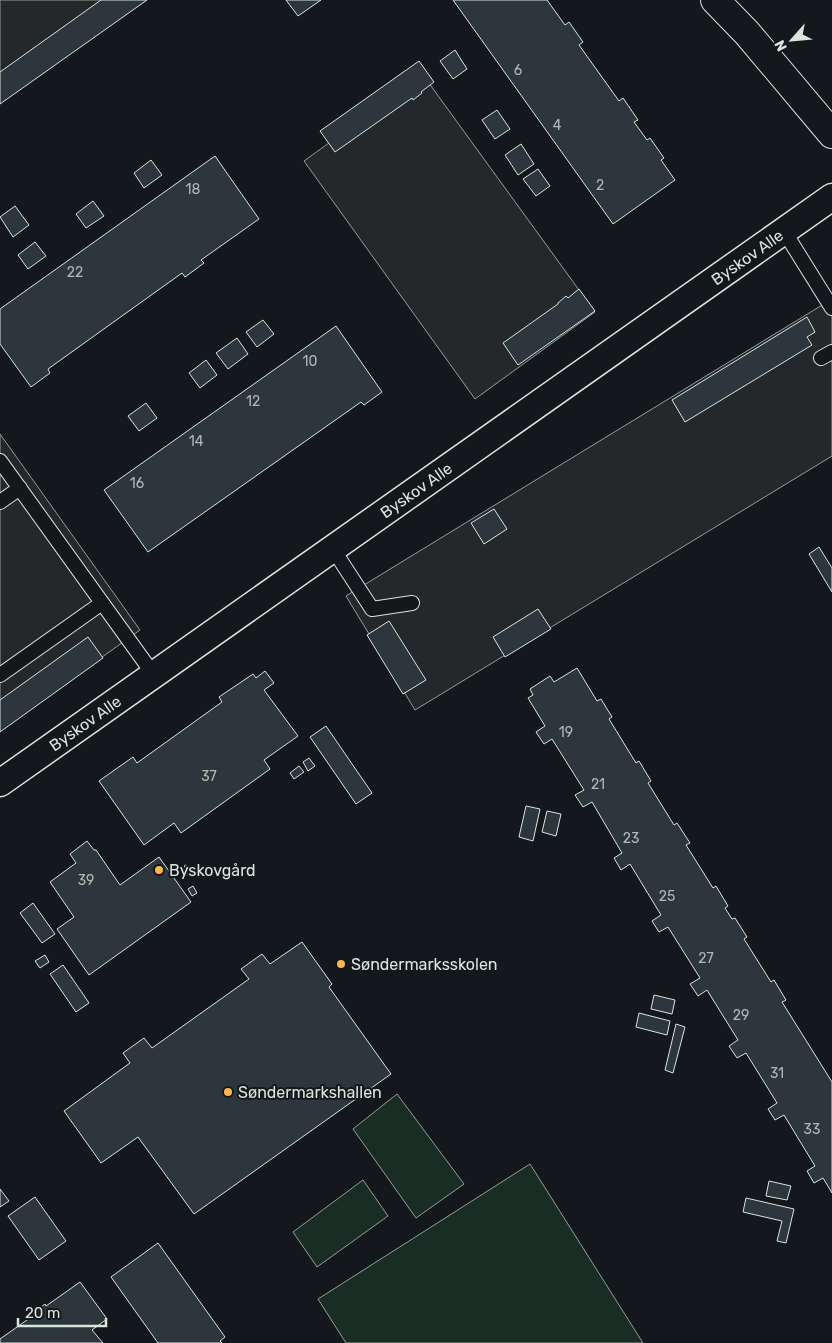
<svg xmlns="http://www.w3.org/2000/svg" width="832" height="1343" viewBox="0 0 832 1343" font-family="Rubik,sans-serif">
	<rect width="100%" height="100%" fill="#14181c"/>
	<!-- green -->
	<path fill="#1a2d24" stroke="#939e99" d="M397,1094L464,1184L416,1218L353,1129Z
		M530,1164L643,1343H346L318,1299Z
		M363,1180L388,1216L317,1267L293,1232Z"/>
	<!-- parking -->
	<path fill="#24282b" stroke="#939e99" d="M0,0H143L0,102Z
		M423,75L595,312L475,399L304,161Z
		M832,299V456L415,710L346,596Z
		M0,434L140,630L0,730Z"/>
	<!-- building -->
	<path fill="#2c363c" stroke="#d8e6dc" d="M101,0H147L0,104V72Z
		M286,0H321L298,16Z
		M453,0H547L565,25L569,22L583,42L579,45L619,101L623,98L638,120L634,122L647,140L650,138L664,158L661,160L675,180L613,224Z
		M455,50L467,69L453,79L440,61Z
		M419,61L434,82L421,92L422,93L413,100L412,98L335,152L320,131Z
		M497,110L510,129L495,139L482,120Z
		M521,144L534,164L518,175L505,155Z
		M215,156L259,219L201,260L204,263L185,277L182,273L48,369L50,373L31,387L0,344V309Z
		M151,160L162,175L144,188L134,173Z
		M538,169L550,186L536,196L523,179Z
		M93,201L104,216L86,228L76,214Z
		M15,206L29,225L13,237L0,217Z
		M35,242L46,256L28,269L18,255Z
		M579,289L595,311L518,365L503,343L558,304V303L566,296L568,298Z
		M807,317L815,332L807,337L812,345L685,422L672,400Z
		M263,320L274,334L257,347L246,332Z
		M336,326L382,392L364,405L361,402L148,552L104,490Z
		M237,338L248,354L228,369L216,353Z
		M206,360L217,375L200,388L189,373Z
		M146,403L157,418L139,431L128,416Z
		M494,509L507,529L484,544L471,523Z
		M819,547L832,568V592L809,554Z
		M538,609L551,629L505,657L493,637Z
		M389,621L426,680L403,694L367,635Z
		M88,637L103,658L0,732V700Z
		M577,668L597,701L601,699L612,717L609,719L636,763L639,761L651,781L648,783L674,825L677,823L690,843L686,845L713,888L716,886L728,906L725,908L732,919L735,918L747,937L744,939L771,982L774,980L786,1000L782,1002L832,1082V1193L823,1178L814,1183L807,1171L815,1166L784,1115L775,1120L768,1109L777,1103L746,1053L737,1058L729,1046L738,1040L707,990L698,996L690,984L700,978L668,927L659,932L652,921L661,915L630,864L621,870L614,858L622,853L592,802L583,807L575,795L584,790L552,739L544,744L536,732L545,726L528,698L533,695L530,689L550,676L554,682Z
		M265,671L274,683L264,690L298,736L264,760L270,769L181,833L174,823L144,845L99,781L133,757L137,763L222,702L219,697L253,674L256,678Z
		M326,726L372,793L356,804L310,737Z
		M309,758L315,766L308,771L303,762Z
		M299,766L304,772L294,779L290,773Z
		M526,806L540,809L533,841L519,837Z
		M547,811L561,814L556,836L542,832Z
		M87,841L94,850H96L120,885L159,857L191,902L89,975L57,929L74,917L50,882L76,863L70,854Z
		M185,865L190,867L188,875L183,873Z
		M193,886L197,893L192,896L188,889Z
		M33,903L55,934L42,943L20,913Z
		M302,942L332,984L329,987L391,1074L194,1214L138,1137L101,1163L64,1111L130,1063L123,1053L144,1038L152,1048L249,979L241,969L262,954L270,964Z
		M45,955L49,962L40,968L35,961Z
		M63,965L89,1003L76,1012L50,974Z
		M654,995L675,1000L672,1014L651,1009Z
		M639,1013L670,1021L667,1035L636,1027Z
		M676,1024L685,1027L673,1073L665,1070Z
		M769,1181L791,1186L787,1200L766,1196Z
		M0,1189L9,1201L0,1207Z
		M35,1197L66,1241L39,1260L8,1216Z
		M746,1198L794,1209L786,1243L777,1241L782,1221L743,1212Z
		M158,1243L225,1337L220,1341L222,1343H158L111,1277Z
		M80,1282L107,1319L92,1330L103,1343H0V1339L34,1315L33,1313L45,1304L46,1306Z"/>
	<g fill="none" stroke-linecap="round" stroke-linejoin="round">
		<!-- service casing -->
		<g stroke="#d8e6dc" stroke-width="16">
			<path id="service" d="M784,231L832,308
				M821,358L832,352
				M0,461L154,675
				M0,502L20,488
				M333,549L372,609L412,603
				M0,675L102,603"/>
		</g>
		<!-- minor casing -->
		<g stroke="#d8e6dc" stroke-width="29">
			<path id="minor" d="M0,783L832,197"/>
		</g>
		<!-- secondary casing -->
		<g stroke="#d8e6dc" stroke-width="30">
			<path id="secondary" d="M715,0L747,33L832,134"/>
		</g>
		<!-- service -->
		<use href="#service" stroke="#14181c" stroke-width="14"/>
		<!-- minor -->
		<use href="#minor" stroke="#14181c" stroke-width="26"/>
		<!-- secondary -->
		<use href="#secondary" stroke="#14181c" stroke-width="28"/>
	</g>
	<!-- markers -->
	<g fill="#ffb74d" stroke="#14181c" stroke-width="2">
		<circle cx="159" cy="870" r="5"/>
		<circle cx="341" cy="964" r="5"/>
		<circle cx="228" cy="1092" r="5"/>
	</g>
	<g text-anchor="middle" stroke-width="4" stroke-linejoin="round" paint-order="stroke">
		<!-- number labels -->
		<g font-size="14" fill="#adbab4">
			<text x="518" y="75">6</text>
			<text x="557" y="130">4</text>
			<text x="600" y="190">2</text>
			<text x="193" y="194">18</text>
			<text x="75" y="277">22</text>
			<text x="310" y="366">10</text>
			<text x="253" y="406">12</text>
			<text x="196" y="446">14</text>
			<text x="137" y="488">16</text>
			<text x="566" y="737">19</text>
			<text x="209" y="781">37</text>
			<text x="598" y="789">21</text>
			<text x="631" y="843">23</text>
			<text x="86" y="885">39</text>
			<text x="667" y="901">25</text>
			<text x="706" y="963">27</text>
			<text x="741" y="1020">29</text>
			<text x="777" y="1078">31</text>
			<text x="812" y="1134">33</text>
		</g>
		<!-- street labels -->
		<g font-size="16" fill="#d8e6dc" stroke="#14181c">
			<text transform="translate(747 257) rotate(-35)" y="6">Byskov Alle</text>
			<text transform="translate(416 490) rotate(-35)" y="6">Byskov Alle</text>
			<text transform="translate(85 723) rotate(-35)" y="6">Byskov Alle</text>
		</g>
		<!-- poi labels -->
		<g font-size="16" fill="#d8e6dc" stroke="#14181c" text-anchor="start">
			<text x="169" y="876">Byskovgård</text>
			<text x="351" y="970">Søndermarksskolen</text>
			<text x="238" y="1098">Søndermarkshallen</text>
		</g>
	</g>
	<!-- north arrow -->
	<g transform="translate(792 40) rotate(243)" stroke="#14181c" stroke-width="4" paint-order="stroke">
	<path d="M0-4L9 19L0 12L-9 19Z" fill="#d8e6dc"/>
	<text y="-8" font-size="14" font-weight="bold" text-anchor="middle" fill="#d8e6dc">N</text>
	</g>
	<!-- scale -->
	<path d="M18 1318v8h88v-8" fill="none" stroke="#d8e6dc" stroke-width="2.5"/>
	<text x="25" y="1318" font-size="15" fill="#d8e6dc" stroke="#14181c" stroke-width="4" paint-order="stroke">20 m</text>
</svg>
